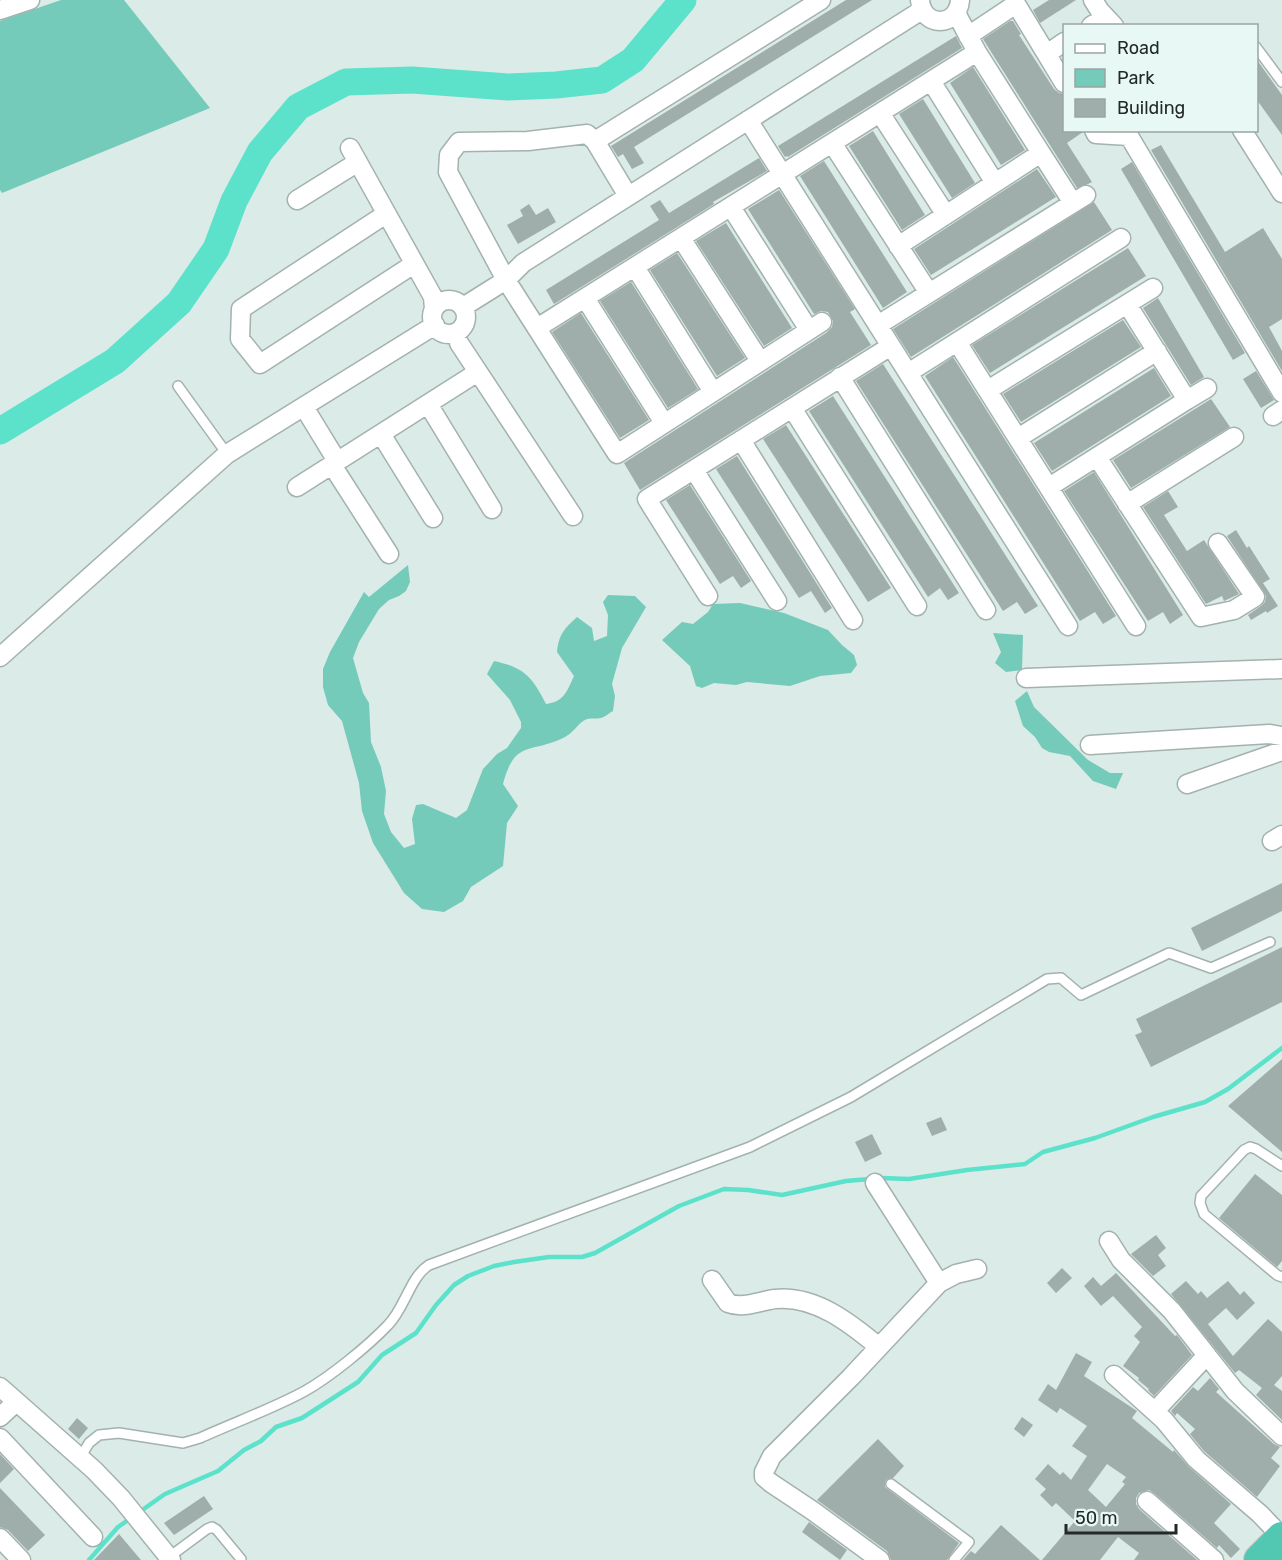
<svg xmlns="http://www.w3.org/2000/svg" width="1282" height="1560" viewBox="0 0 1282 1560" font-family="Rubik,sans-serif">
	<rect width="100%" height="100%" fill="#dbebe7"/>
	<!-- green -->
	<path fill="#74cbba" d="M61,0H124L210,108L2,193L0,190V21Z
		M408,565L410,582L406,591L399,596L389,600L379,609L359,642L353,658L363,693L369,703L371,742L381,767L386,791L384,814L391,832L404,848L415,844L412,819L416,805L423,804L456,818L467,810L483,769L497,754L507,748L521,728V722L510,700L487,674L494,661C525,668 532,677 546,704C564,702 567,691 574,676L557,652C559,634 564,629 577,617L592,628L594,641L607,636L608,615L603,602L608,595L635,596L646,607L622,648L612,684L615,696L613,711C609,713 605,717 601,718C596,719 591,718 587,719C577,723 574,734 561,739C529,753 514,741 503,784L518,806L507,823L503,866L471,887L463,901L444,912L422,909L404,893L373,843L362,811L359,783L342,721L328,705L323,687V669L330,652L364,592L369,597Z
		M740,603L784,613L828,630L842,645L854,655L857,665L851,673L820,676L790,686L747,682L736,685L714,683L702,688L696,686L690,666L662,640L682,622L693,624L708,612L713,604Z
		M993,633L1023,635L1022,670L1006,672L995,663L1001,652Z
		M1027,691L1034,707L1088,760L1110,773H1123L1116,789L1093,781L1070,756L1049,752L1042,748L1035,737L1023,726L1015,701Z"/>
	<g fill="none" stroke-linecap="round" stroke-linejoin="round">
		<!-- stream -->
		<path stroke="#5ce2cb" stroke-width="4.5" d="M138,1513L165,1494L218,1471L244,1450L261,1441L276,1427L302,1418L358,1382L382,1355L416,1333L436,1305L454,1285L468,1276L494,1266L514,1262L549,1257H582L595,1253L679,1206L724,1189L748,1190L782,1195L846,1181L882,1178L909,1179L967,1170L1025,1164L1043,1152L1095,1138L1153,1117L1205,1102L1228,1089L1282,1048
			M89,1560L118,1527L131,1518"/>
		<!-- river -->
		<path stroke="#5ce2cb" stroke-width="27" d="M0,431L115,361L179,303L216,249L234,201L260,152L298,107L346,82L412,80L508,87L556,85L602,80L633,60L683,0"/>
	</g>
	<!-- building -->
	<path fill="#9faeaa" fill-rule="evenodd" d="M846,0H872L634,147L644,163L632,169L623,154L618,157L611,146Z
		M1049,0H1076L1040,23L1033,10Z
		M1010,21H1013L1021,34L1019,35L1054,89L1059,93L1065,94V130H1083V132L1067,143L1092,182L1088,184L1077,188L983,39Z
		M956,36L962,48L788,157L787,156L785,157L778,146Z
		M1257,60L1282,95V135L1257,100Z
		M973,67L1025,150L1001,165L950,83Z
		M923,99L975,183L952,198L899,114Z
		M873,131L925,215L902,230L849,146Z
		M1161,145L1225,252L1263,228L1282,259V319L1269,327L1282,351V371L1151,150Z
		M759,158L767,171L713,202L714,204L554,304L546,290L659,220L650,206L660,200L669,213Z
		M824,161L907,292L883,308L800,176Z
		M1132,162L1245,353L1233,360L1121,169Z
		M1037,169L1056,197L931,275L914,249Z
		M779,190L855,309L850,312L871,345L640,490L624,463L826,333L832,327L833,321L828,312L821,311L814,314L748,209Z
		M1094,202L1112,230L911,357L893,329Z
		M529,204L536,215L548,208L556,222L518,244L507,225L523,216L520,210Z
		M726,223L792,328L764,346L696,241Z
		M1128,248L1146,276L990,373L972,345Z
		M677,253L745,358L717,376L650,270Z
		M631,282L698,389L668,408L600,301Z
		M1158,298L1204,377L1191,385L1143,308Z
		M581,313L649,420L620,438L552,332Z
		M1123,320L1141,347L1021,422L1003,394Z
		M953,357L1116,616L1103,624L1095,612L1080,621L925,376Z
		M883,364L1038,606L1025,614L1017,602L1003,611L856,381Z
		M1154,368L1171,396L1052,471L1034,443Z
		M1256,371L1274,400L1261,408L1243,379Z
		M833,396L959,593L948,600L940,588L928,597L809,411Z
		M1211,399L1230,427L1131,488L1113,460Z
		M786,425L891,588L868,602L763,439Z
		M737,456L832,608L825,613L811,591L799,598L716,469Z
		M1094,472L1183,615L1170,624L1163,612L1148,621L1064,491Z
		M690,485L751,581L741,588L733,576L720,584L666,500Z
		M1168,491L1178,507L1164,515L1187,551L1204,540L1239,594L1224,601L1222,596L1206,604L1143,507Z
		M1236,530L1247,548L1249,546L1270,579L1263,583L1278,606L1267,613L1266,611L1251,620L1248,615L1261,606L1265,602L1266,596L1227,536Z
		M1282,883V911L1202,951L1191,928Z
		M1282,947V1002L1151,1067L1135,1035L1142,1032L1136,1019Z
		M1282,1059V1152L1228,1106Z
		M941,1117L947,1130L932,1136L926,1123Z
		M872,1134L882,1154L865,1162L855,1142Z
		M1255,1174L1282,1195V1261L1277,1267L1219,1218Z
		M1156,1235L1166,1248L1158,1255L1166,1266L1153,1276L1131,1254Z
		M1062,1268L1072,1278L1056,1293L1047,1283Z
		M1116,1273L1175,1336L1177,1335L1192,1355L1154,1396L1148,1390L1149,1389L1138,1380L1139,1378L1123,1366L1140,1342L1134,1336L1142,1327L1113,1296L1101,1306L1084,1286L1093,1277L1101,1286Z
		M1186,1281L1198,1294L1201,1291L1207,1298L1228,1281L1240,1295L1244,1291L1255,1303L1237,1320L1226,1308L1208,1324L1233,1356L1268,1319L1282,1332V1376L1274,1385L1282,1391V1420L1256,1395L1262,1388L1239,1370L1235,1373L1171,1294Z
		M1076,1353L1092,1362L1084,1376L1137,1411L1132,1418L1173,1452L1174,1450L1189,1467L1231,1504L1214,1523L1240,1549L1231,1558L1219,1545L1217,1548L1154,1493L1149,1490L1139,1493L1136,1498V1504L1139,1509L1197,1560H1134L1139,1553L1118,1537L1100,1560H1042L1075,1521L1056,1503L1052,1507L1040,1495L1046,1489L1035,1479L1048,1464L1060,1475L1063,1472L1071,1480L1087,1456L1072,1446L1087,1426L1060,1408L1057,1413L1038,1400L1048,1384L1056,1390ZM1107,1464L1126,1477L1122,1482L1125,1484L1106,1507L1088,1490Z
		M1210,1378L1219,1389L1216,1392L1274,1444L1280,1447L1271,1458L1280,1466L1257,1497L1204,1451L1190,1434L1195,1429L1177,1413L1175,1416L1171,1411L1193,1387L1198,1391Z
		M1022,1417L1033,1425L1024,1437L1014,1429Z
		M77,1418L88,1428L79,1439L68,1429Z
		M878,1439L904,1466L893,1478L886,1480L885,1487L959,1543L947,1560H891L887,1551L817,1500Z
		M0,1454L14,1469L0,1483Z
		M0,1488L45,1535L28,1551L8,1530L0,1527Z
		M204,1496L213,1509L174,1535L164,1523Z
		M809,1522L847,1550L840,1560L802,1532Z
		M1001,1525L1040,1560H963L971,1551L975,1554Z
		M119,1534L141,1560H94Z"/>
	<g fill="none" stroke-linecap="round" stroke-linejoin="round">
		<!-- lane casing -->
		<g stroke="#a3b2af" stroke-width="12">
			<path id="lane" d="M1256,47L1282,82
				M178,386L227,454
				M1282,1166L1256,1149L1250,1147L1244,1150L1201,1196L1200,1203L1204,1214L1277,1275L1282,1277
				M80,1458L89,1443L99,1435L119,1433L183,1443L200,1438C235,1422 272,1409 305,1391C330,1377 368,1346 388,1325C405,1308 410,1277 429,1265L750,1147L851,1097L1047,979L1061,978L1081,995L1169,953L1211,968L1270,942
				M891,1484L969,1542L954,1560
				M169,1557L207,1529L212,1527L217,1530L241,1559"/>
		</g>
		<!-- street casing -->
		<g stroke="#a3b2af" stroke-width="21">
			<path id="street" d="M920,0C922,28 958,28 960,0
				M1093,0L1100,11L1114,26
				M0,10L30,0
				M1091,26L1094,24
				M968,36L1016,4L1064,83
				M1047,54L1064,42
				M931,81L995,183
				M880,113L946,215
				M748,120L1068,626
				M1094,130L1096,134L1129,136L1282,393
				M1242,130L1282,193
				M595,141L821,0
				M832,143L929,293
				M350,148L433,297L434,309
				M1041,153L1073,203
				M628,196L595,141L587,134L528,141L459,142L449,155L448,172L506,280L617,454L822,322
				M297,200L358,162
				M731,207L809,330
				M386,214L241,309L240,339L260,364L414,264
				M681,238L760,361
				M898,246L1041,153L977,52L956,13
				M635,267L713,392
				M585,298L664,423
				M432 317a17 17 0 1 1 34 0a17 17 0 1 1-34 0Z
				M463,307L506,280L523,263L922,10
				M878,325L1086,195
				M537,328L977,52
				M957,342L1136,626
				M459,343L573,516
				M908,373L1121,238
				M840,377L986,610
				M988,390L1153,288
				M1187,400L1207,388
				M428,404L492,509
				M304,407L337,461
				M792,408L917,606
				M1273,416L1282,410
				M381,434L433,518
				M1018,438L1157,351
				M741,440L853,620
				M1097,457L1201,617L1234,610L1255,597L1218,543
				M332,465L389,554
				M694,470L777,601
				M297,487L478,372
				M1049,487L1187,400L1127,304
				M1127,504L1234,437
				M708,596L647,499L891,346
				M0,657L227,454L435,325
				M1026,678L1282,669
				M1090,745L1269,734L1282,736
				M1187,784L1282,751
				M1272,841L1282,835
				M875,1183L939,1283L851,1377L772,1456L764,1472V1477L771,1483L813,1511L880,1560
				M1109,1241L1121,1260L1172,1311L1235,1391L1282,1436
				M712,1280L728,1303C743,1309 759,1301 775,1299C815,1295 850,1323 879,1347
				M939,1283L956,1274L977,1269
				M1114,1375L1164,1420L1196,1459L1260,1514L1282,1537
				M0,1387L94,1470L121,1498L171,1560
				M1155,1411L1207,1355
				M0,1417L16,1402
				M0,1438L93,1537
				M1147,1501L1214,1560
				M0,1538L21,1560"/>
		</g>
		<!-- highway casing -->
		<g stroke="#c6c7c7" stroke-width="34">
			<path id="highway" d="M1260,1560L1282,1538"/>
		</g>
		<!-- lane -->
		<use href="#lane" stroke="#fff" stroke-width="9"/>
		<!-- street -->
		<use href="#street" stroke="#fff" stroke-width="18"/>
		<!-- highway -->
		<use href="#highway" stroke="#52c7b2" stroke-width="32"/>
	</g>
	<!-- legend -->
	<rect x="1063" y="24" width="195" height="108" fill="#e8f8f4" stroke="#99a5a2" stroke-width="1.5"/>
	<rect x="1075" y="44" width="30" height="9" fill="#ffffff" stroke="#99a5a2" stroke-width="1.5"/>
	<text x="1117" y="54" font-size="18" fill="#232928">Road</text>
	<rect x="1075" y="69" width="30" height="18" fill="#74cbba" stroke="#99a5a2" stroke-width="1.5"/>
	<text x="1117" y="84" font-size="18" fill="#232928">Park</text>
	<rect x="1075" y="99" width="30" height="18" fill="#9faeaa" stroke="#99a5a2" stroke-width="1.5"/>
	<text x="1117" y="114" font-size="18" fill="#232928">Building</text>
	<!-- scale -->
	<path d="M1066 1524v9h110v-9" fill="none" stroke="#232928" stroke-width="3"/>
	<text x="1075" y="1524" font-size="18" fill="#232928" stroke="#e8f8f4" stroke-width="4.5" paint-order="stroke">50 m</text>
</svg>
